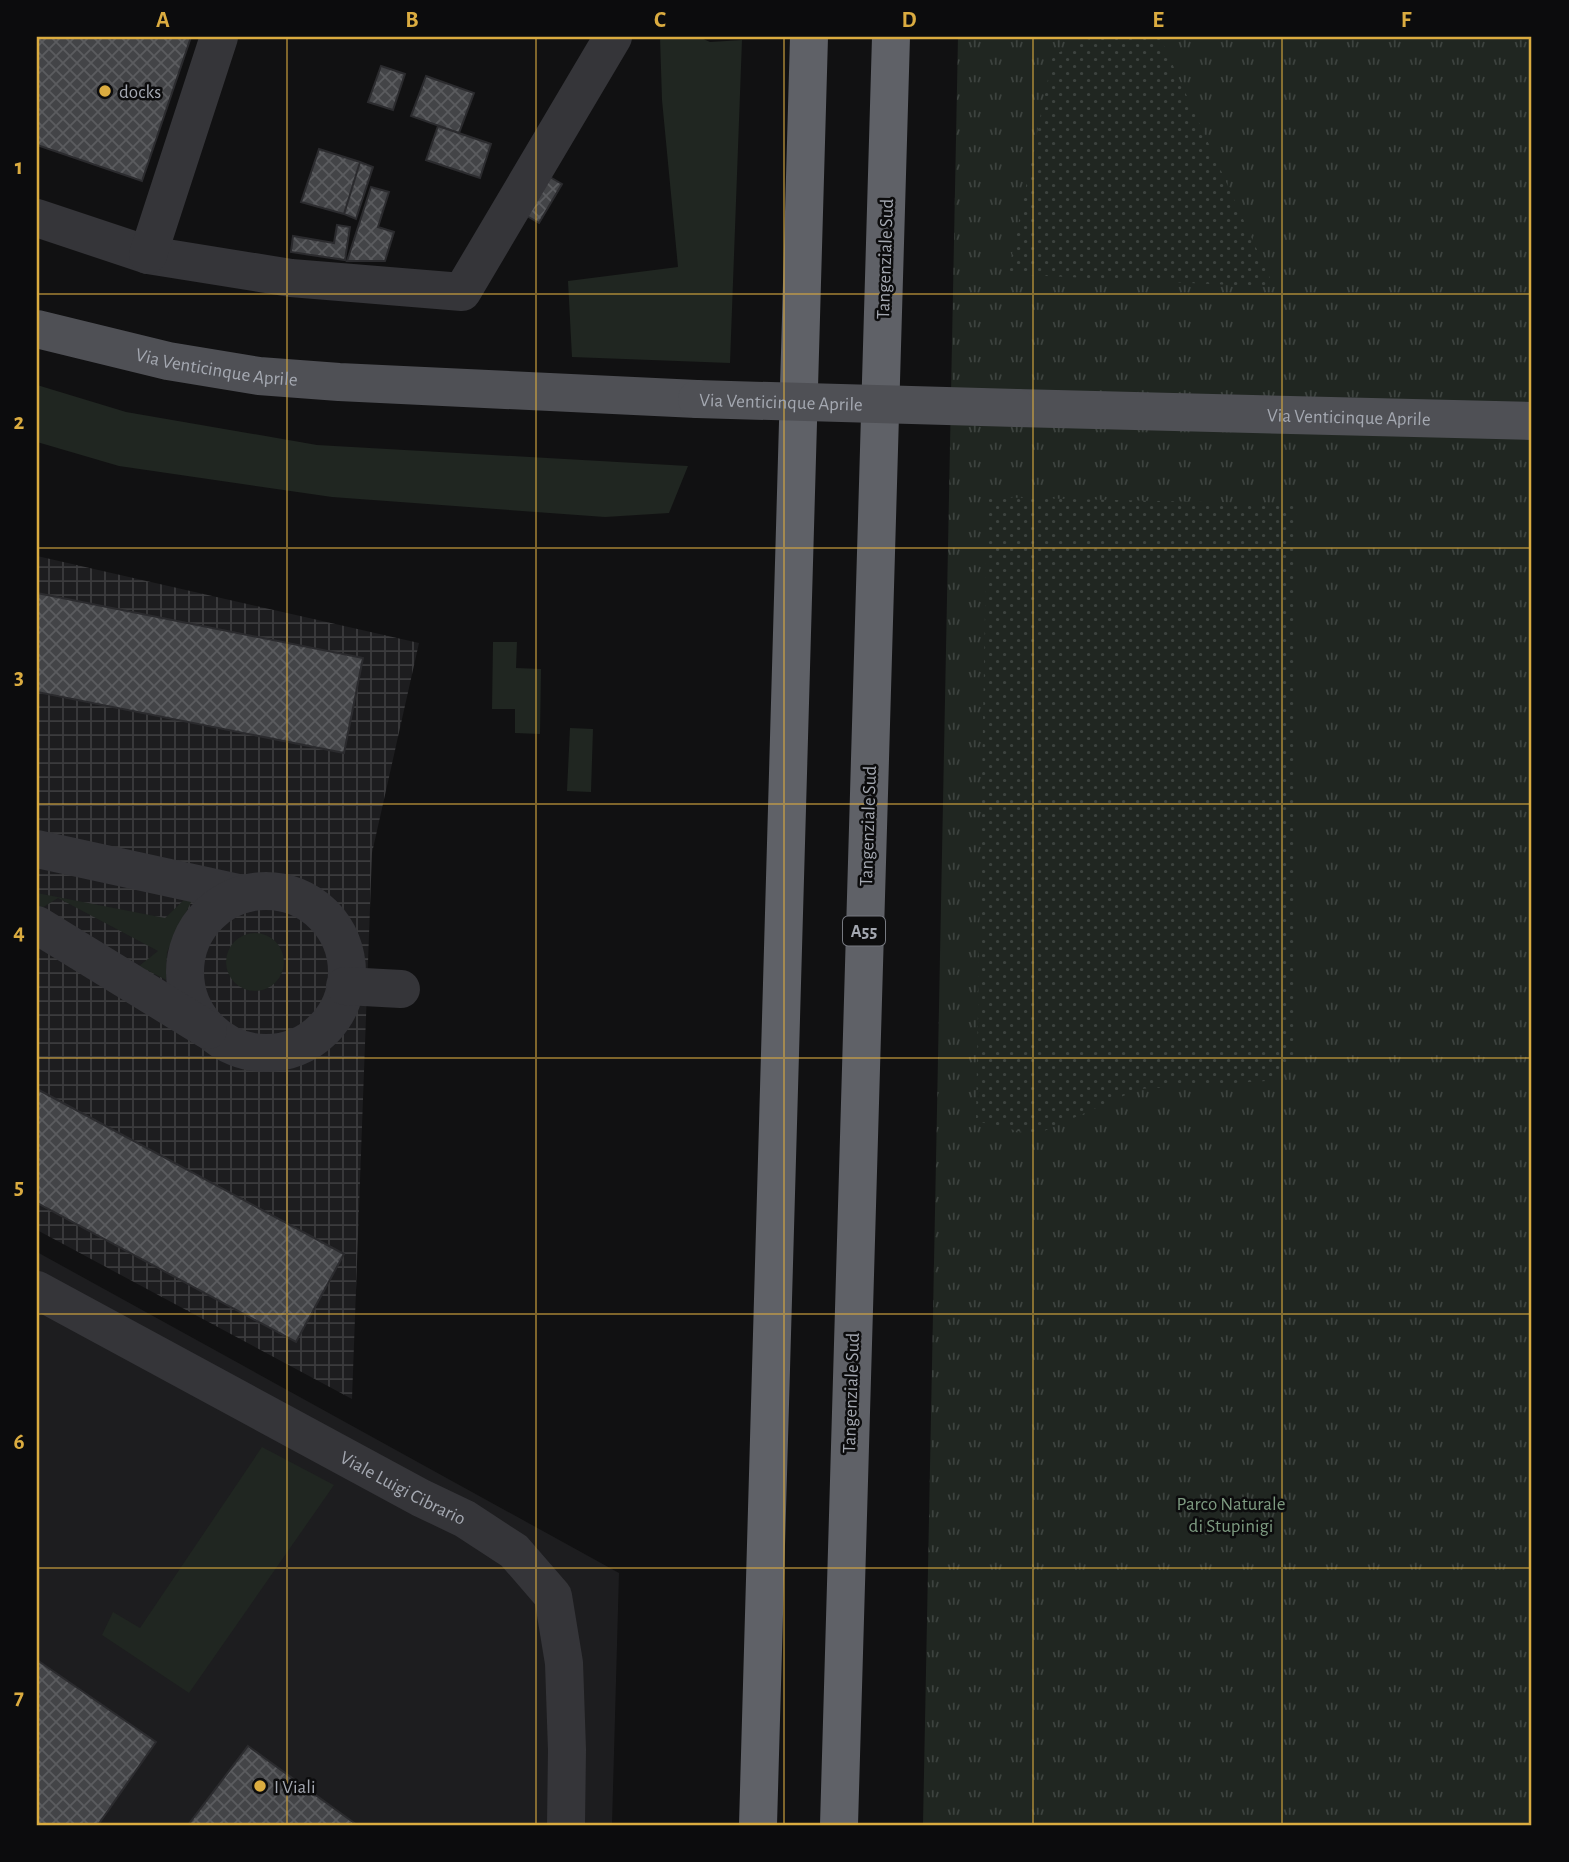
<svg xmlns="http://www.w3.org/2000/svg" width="1569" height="1862" viewBox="0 0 1569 1862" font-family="'Alegreya Sans',sans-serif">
	<defs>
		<pattern id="industrial-grid" width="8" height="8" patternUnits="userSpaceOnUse" patternTransform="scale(1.75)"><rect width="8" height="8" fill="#1d1d1f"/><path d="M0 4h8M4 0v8" fill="none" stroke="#3b3b3d"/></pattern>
		<pattern id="park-tufts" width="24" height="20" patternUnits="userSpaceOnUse" patternTransform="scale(1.75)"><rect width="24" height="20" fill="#202621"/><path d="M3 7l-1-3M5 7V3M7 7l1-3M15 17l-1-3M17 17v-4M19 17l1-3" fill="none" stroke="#3d433f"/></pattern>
		<pattern id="garden-dots" width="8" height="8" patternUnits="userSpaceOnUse" patternTransform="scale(1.75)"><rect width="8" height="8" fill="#202621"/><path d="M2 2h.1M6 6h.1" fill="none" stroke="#3d433f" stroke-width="1.8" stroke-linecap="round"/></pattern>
		<pattern id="building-cross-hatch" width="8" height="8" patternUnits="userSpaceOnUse" patternTransform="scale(1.75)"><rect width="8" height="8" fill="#434447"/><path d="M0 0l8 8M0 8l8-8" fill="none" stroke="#5b5c5f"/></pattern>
	</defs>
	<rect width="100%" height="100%" fill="#111112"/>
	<!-- built -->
	<path fill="#1d1d1f" d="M37,1252L619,1573L612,1825H37Z"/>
	<!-- industrial -->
	<path fill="url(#industrial-grid)" d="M37,556L419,643L372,853L352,1399L37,1230Z"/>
	<!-- grass -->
	<path fill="#202621" d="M660,37H699L710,42L742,40L730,363L572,357L568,281L678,267L662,100Z
		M37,385L126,412L317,445L688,466L669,513L605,517L332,497L119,466L37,442Z
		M493,642H517L516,668L541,669L540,734L515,733V709H492Z
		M570,728L593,729L591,792L567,791Z
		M37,893L165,918L188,896L192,900L167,952L166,980L139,966L158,951L58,898L37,911Z
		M226 962a29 29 0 1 1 58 0a29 29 0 1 1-58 0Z
		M262,1447L334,1485L189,1693L102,1635L113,1612L140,1628Z"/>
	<!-- park -->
	<path fill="url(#park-tufts)" d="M958,37H1532V1825H923Z"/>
	<!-- garden -->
	<path fill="url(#garden-dots)" d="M1094,37H1160L1274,287L1008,274L1053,55Z
		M987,497L1297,504V1061L1266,1081L1139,1089L1035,1135L976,1121Z"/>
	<!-- building -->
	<path fill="url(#building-cross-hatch)" stroke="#2b2b2e" stroke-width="2" d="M37,37H191L142,181L37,145Z
		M381,66L405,74L393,110L368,102Z
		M426,76L474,93L459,133L411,116Z
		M438,126L491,144L480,178L426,160Z
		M319,149L360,162L344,214L301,202Z
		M360,162L373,167L356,219L344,214Z
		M543,173L562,184L539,223L520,212Z
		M371,187L389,192L378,227L394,232L385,261H347Z
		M337,225L350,227L345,260L291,252L293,236L334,243Z
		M37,593L363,658L344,753L37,692Z
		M37,1089L344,1254L296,1342L37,1203Z
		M37,1660L156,1742L98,1825H37Z
		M248,1746L357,1825H188Z"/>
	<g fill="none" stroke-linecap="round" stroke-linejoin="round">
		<!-- minor -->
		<g stroke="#353539" stroke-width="38">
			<path d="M37,218L148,255L291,278L462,292L613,37"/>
			<path d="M148,255L219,37"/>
			<path d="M37,849L243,894"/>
			<circle cx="266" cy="972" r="81"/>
			<path d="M37,925L208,1030"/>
			<path d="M345,986L401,989"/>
			<path id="s1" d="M37,1290L421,1498L465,1519L514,1551L553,1596L564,1663L567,1750L566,1825"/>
		</g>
		<!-- major -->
		<g stroke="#4f5055" stroke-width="38">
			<path id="s2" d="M37,329L168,361L259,376L339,382L697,399"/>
			<path id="s3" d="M1017,408L1532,421"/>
		</g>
		<!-- highway -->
		<path stroke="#5f6167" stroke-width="38" d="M758,1825L809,37
			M839,1825L891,37"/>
		<!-- major-bridge -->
		<path stroke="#4f5055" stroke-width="38" id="s4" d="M697,399L1017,408"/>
	</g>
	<!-- grid -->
	<path fill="none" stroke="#dbac40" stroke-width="2" stroke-opacity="0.55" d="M287,37V1825M536,37V1825M784,37V1825M1033,37V1825M1282,37V1825M37,294H1532M37,548H1532M37,804H1532M37,1058H1532M37,1314H1532M37,1568H1532"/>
	<!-- markers -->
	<g fill="#dbac40" stroke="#0c0c0d" stroke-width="2.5">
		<circle cx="105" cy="91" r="7"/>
		<circle cx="260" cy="1786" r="7"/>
	</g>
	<g text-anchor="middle" stroke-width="5" stroke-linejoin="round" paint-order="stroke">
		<!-- shield labels -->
		<rect fill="#0c0c0d" stroke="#767980" stroke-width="2" x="843" y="916.5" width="42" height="29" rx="5"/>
		<g font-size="18" font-weight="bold" fill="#a4a8b1">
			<text x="864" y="937">A55</text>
		</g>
		<!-- poi labels -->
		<g font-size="19" fill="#a4a8b1" stroke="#0c0c0d" text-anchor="start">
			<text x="119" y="98">docks</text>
			<text x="274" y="1793">I Viali</text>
		</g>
		<!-- street labels -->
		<g font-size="19" fill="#a4a8b1" stroke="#0c0c0d">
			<text transform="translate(884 259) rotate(-88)" y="7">Tangenziale Sud</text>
			<text dy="7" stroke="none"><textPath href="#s2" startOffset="184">Via Venticinque Aprile</textPath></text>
			<text dy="7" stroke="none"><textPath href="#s4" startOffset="84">Via Venticinque Aprile</textPath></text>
			<text dy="7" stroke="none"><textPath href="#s3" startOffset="332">Via Venticinque Aprile</textPath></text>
			<text transform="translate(867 826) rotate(-88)" y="7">Tangenziale Sud</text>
			<text transform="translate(850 1393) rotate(-88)" y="7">Tangenziale Sud</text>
			<text dy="7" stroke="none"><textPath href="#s1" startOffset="416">Viale Luigi Cibrario</textPath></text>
		</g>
		<!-- park labels -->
		<g font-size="19" fill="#7d9a80" stroke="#0c0c0d">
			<text x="1231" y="1510">Parco Naturale<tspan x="1231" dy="22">di Stupinigi</tspan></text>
		</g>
	</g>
	<!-- border -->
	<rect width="1569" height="1862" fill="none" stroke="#0c0c0d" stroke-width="77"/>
	<rect x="38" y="38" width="1492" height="1786" fill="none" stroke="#dbac40" stroke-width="2.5"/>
	<g font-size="23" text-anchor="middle" font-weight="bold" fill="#dbac40">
		<text x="163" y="27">A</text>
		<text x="412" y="27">B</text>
		<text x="660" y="27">C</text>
		<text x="909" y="27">D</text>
		<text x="1158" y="27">E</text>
		<text x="1406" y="27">F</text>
		<text x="19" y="174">1</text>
		<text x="19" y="429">2</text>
		<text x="19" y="684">3</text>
		<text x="19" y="939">4</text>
		<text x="19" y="1194">5</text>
		<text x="19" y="1449">6</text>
		<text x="19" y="1704">7</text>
	</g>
</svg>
